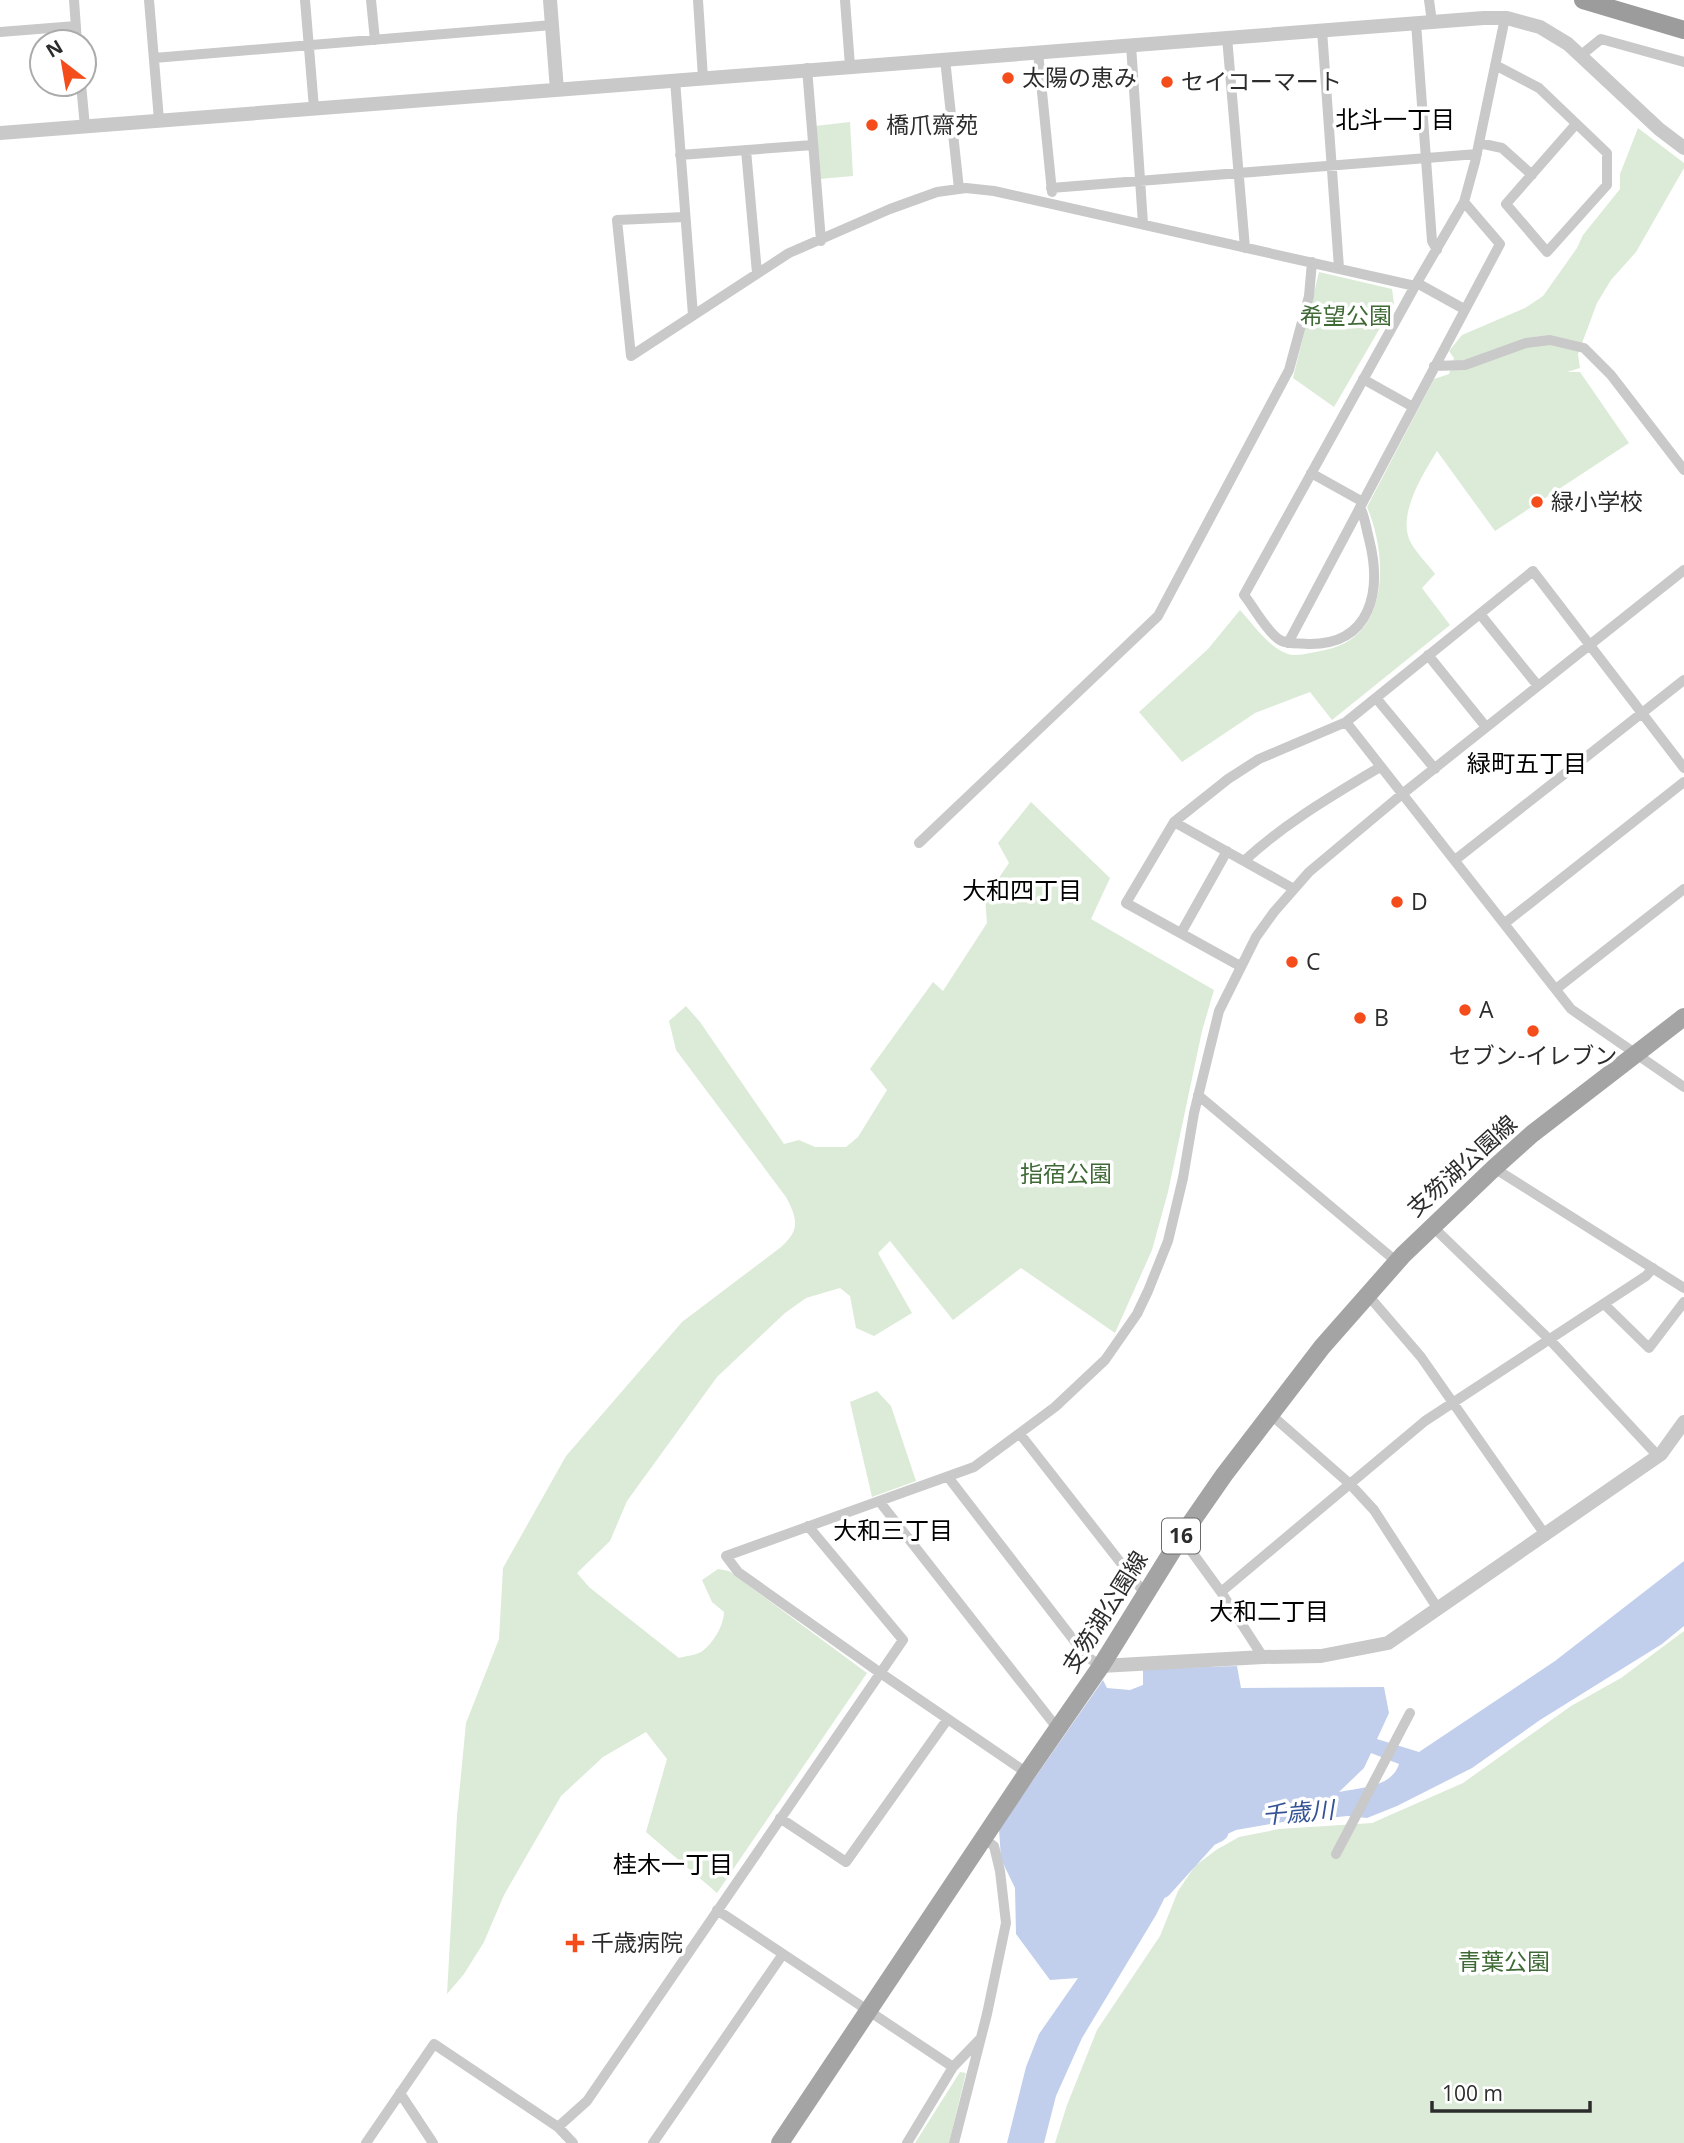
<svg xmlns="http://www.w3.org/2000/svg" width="1684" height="2143" viewBox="0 0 1684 2143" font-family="'Open Sans','Noto Sans JP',sans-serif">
	<rect width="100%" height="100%" fill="#fff"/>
	<!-- green -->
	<path fill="#dcebd7" d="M850,122L853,176L820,179L815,126Z
		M1638,128L1684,163V168L1636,252L1611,280L1597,303L1578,354L1580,368L1567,372H1580L1629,443L1495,531L1437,451C1423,474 1396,516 1411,543C1417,554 1428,564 1435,574L1422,588L1450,625L1332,720L1310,692L1255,713L1182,762L1139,712L1208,649L1240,610C1254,625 1268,647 1288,654C1297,657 1314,652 1325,650C1390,638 1388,556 1367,507L1434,379L1449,374L1454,358L1449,351L1462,335L1525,308L1543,296L1577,248L1583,235L1620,189V174Z
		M1319,272L1392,289L1394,304L1334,407L1293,378Z
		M1031,802L1110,878L1091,919L1214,990L1202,1031L1168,1192L1152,1250L1115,1333L1021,1268L953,1320L890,1241L878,1253L912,1313L874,1336L856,1328L850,1296L840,1288L806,1298L785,1313L717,1377L627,1501L610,1541L577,1573L589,1587L679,1658C685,1656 696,1655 701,1652C713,1644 724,1625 724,1612L712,1602L702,1580L718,1569L729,1571L867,1673L717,1893L646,1832L667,1759L646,1732L603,1757L561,1796L504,1895L484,1942L464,1974L447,1994L457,1816L466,1723L499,1639L503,1568L566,1456L682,1322L781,1247C801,1230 797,1218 786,1197L676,1050L669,1021L686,1006L700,1022L784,1144L799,1140L815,1147H846L858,1137L887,1090L870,1069L933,982L943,991L987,923L985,898L1009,863L998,843Z
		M877,1391L891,1406L916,1481L872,1497L850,1402Z
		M1684,1631V2143H1055L1067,2105L1097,2030L1160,1936L1178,1891L1195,1866L1216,1850L1239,1837L1279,1829L1372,1823L1463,1783L1571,1706L1621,1678Z
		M960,2072L966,2073L949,2143H915Z"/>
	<!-- water -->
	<path fill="#c1cfed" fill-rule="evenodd" d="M1684,1561V1626L1662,1644L1540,1720L1472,1768L1397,1806L1367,1818L1348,1816L1283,1822L1236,1830L1187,1853L1156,1915L1082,2038L1056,2096L1044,2143H1007L1026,2067L1039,2034L1078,1978L1050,1980L1016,1934L1015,1888L1001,1859L999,1829L1103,1680L1107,1688L1130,1690L1143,1685V1669L1237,1666L1241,1688L1384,1687L1389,1713L1377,1739L1419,1752L1555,1661ZM1371,1753L1399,1764C1391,1788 1362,1787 1339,1792L1364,1768Z"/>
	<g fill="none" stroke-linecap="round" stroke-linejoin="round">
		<!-- river -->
		<path stroke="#c1cfed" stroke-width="19" d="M1162,1889L1209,1837L1219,1832"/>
		<!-- minor -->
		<path stroke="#c9c9c9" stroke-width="10" d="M74,0L77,42
			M149,0L159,120
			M305,0L314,108
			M371,0L375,40
			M698,0L703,78
			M845,0L850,66
			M1429,0L1432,22
			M1416,23L1432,241L1437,250
			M1322,30L1339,268
			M0,32L76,26
			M1227,37L1245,248
			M1131,45L1143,224
			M1038,52L1052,192
			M1580,56L1601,39L1684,62
			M154,58L552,25
			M945,59L959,189
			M1495,65L1539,88L1607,153V185L1547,252L1506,204L1576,124
			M807,68L821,241
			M675,80L693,315
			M81,84L85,127
			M1479,143L1502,148L1532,175
			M746,150L757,273
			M680,155L813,145
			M1051,188L1477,154
			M685,217L617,220L631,356L789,253L890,209L937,192L966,188L994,191L1415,286
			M1417,283L1464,309
			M1434,366L1465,365L1526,343L1550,340L1584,348L1611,375L1684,470
			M1363,379L1413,407
			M1311,473L1363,502
			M1360,507C1365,517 1366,528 1369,539C1382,590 1372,645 1308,644C1298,643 1285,645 1277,638C1264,627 1255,609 1244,595L1415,286L1464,202L1475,162L1505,18
			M1480,614L1538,686
			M1288,643L1500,244L1464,202
			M1428,655L1486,727
			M1376,698L1435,769
			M1346,722L1571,1009L1684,1087
			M1174,822L1294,889
			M919,843L1158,616L1289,370L1309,296L1312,262
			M1455,860L1684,680
			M1244,861C1285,823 1332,796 1380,767
			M1505,923L1684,782
			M1181,933L1227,851
			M1240,966L1126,903L1174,822L1228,779L1259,759L1346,722L1533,571L1684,768
			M1556,989L1684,889
			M1198,1095L1397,1262
			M1494,1168L1684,1288
			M1432,1226L1550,1340L1658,1456
			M1367,1294L1421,1357L1546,1536
			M1604,1304L1649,1348L1684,1302
			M1269,1413L1350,1484L1374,1510L1438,1609
			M1020,1434L1146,1595
			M948,1477L1086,1656L1101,1666
			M879,1501L1058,1729
			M1181,1537L1221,1592L1263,1657
			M1221,1592L1425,1421L1646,1276L1653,1268
			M1027,1773L879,1672L738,1572L726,1556L974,1467L1055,1407L1105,1360L1137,1314L1148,1291L1168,1241L1183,1178L1194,1113L1219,1011L1256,937L1274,912L1309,872L1401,795L1684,570
			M780,1818L846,1862L947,1720
			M1336,1854L1410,1713
			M717,1910L953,2067
			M400,2093L433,2143
			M558,2127L587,2101L903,1640L808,1526
			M366,2143L434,2044L558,2127L573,2143
			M653,2143L783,1954
			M907,2143L953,2067L979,2040
			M954,2143L987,2014L1006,1923L1000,1871L994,1846L984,1839"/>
		<!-- tertiary -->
		<path stroke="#c9c9c9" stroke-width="14" d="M550,0L557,90
			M0,133L1484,18H1507L1540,27L1568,44L1659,129L1684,148
			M1101,1666L1263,1657L1321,1656L1388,1643L1661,1454L1684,1422"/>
		<!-- primary -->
		<path stroke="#a4a4a4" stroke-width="18" d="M780,2143L1027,1773L1101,1666L1181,1537L1224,1475L1322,1347L1403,1255L1494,1168L1532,1134L1684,1017"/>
		<!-- trunk -->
		<path stroke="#9c9c9c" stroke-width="18" d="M1583,0L1684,30"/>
	</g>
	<!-- markers -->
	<g fill="#f54c1b" stroke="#fff" stroke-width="2.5">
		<circle cx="1008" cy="78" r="7"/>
		<circle cx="1167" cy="82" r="7"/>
		<circle cx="872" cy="125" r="7"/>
		<circle cx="1537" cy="502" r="7"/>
		<circle cx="1397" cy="902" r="7"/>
		<circle cx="1292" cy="962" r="7"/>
		<circle cx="1465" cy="1010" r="7"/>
		<circle cx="1360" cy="1018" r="7"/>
		<circle cx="1533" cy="1031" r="7"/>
		<path d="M571.5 1932.5h7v7h7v7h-7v7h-7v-7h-7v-7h7z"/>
	</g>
	<g text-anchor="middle" stroke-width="7" stroke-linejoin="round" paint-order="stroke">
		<!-- shield labels -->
		<rect fill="#fff" stroke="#6b6b6b" stroke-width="2" x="1162" y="1518.5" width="38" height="35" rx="5"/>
		<g font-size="21" font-weight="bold" fill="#2c2c2c">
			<text x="1181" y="1543">16</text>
		</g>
		<!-- poi labels -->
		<g font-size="23" fill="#2c2c2c" stroke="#fff" text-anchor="start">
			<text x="1022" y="86">太陽の恵み</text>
			<text x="1181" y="90">セイコーマート</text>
			<text x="886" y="133">橋爪齋苑</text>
			<text x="1551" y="510">緑小学校</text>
			<text x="1411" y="910">D</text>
			<text x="1306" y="970">C</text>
			<text x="1479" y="1018">A</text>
			<text x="1374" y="1026">B</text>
			<text x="1533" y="1064" text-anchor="middle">セブン-イレブン</text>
			<text x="591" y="1951">千歳病院</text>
		</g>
		<!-- park labels -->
		<g font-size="23" fill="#3f6a36" stroke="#fff">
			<text x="1346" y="324">希望公園</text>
			<text x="1066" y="1182">指宿公園</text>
			<text x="1504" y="1970">青葉公園</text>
		</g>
		<!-- street labels -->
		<g font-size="23" fill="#2c2c2c" stroke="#fff">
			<text transform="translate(1462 1166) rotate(-42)" y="8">支笏湖公園線</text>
			<text transform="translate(1105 1612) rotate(-58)" y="8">支笏湖公園線</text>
		</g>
		<!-- neighbourhood labels -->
		<g font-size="24" fill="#000" stroke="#fff">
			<text x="1395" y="128">北斗一丁目</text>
			<text x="1527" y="772">緑町五丁目</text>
			<text x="1022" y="899">大和四丁目</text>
			<text x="893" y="1539">大和三丁目</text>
			<text x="1269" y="1620">大和二丁目</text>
			<text x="673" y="1873">桂木一丁目</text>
		</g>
		<!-- water labels -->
		<g font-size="24" font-style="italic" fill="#335294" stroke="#fff">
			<text transform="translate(1298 1813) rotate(-5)" y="8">千歳川</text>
		</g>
	</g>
	<!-- north arrow -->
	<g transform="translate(63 63) rotate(329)"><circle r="33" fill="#ffffff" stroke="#ababab" stroke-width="2"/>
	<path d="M0-5L12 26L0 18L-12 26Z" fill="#f54c1b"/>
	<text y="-10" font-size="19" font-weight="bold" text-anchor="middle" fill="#2c2c2c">N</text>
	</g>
	<!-- scale -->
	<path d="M1432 2101v10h158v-10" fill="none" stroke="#2c2c2c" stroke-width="3.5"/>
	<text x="1442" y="2101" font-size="21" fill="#2c2c2c" stroke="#ffffff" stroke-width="5" paint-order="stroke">100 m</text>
</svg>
